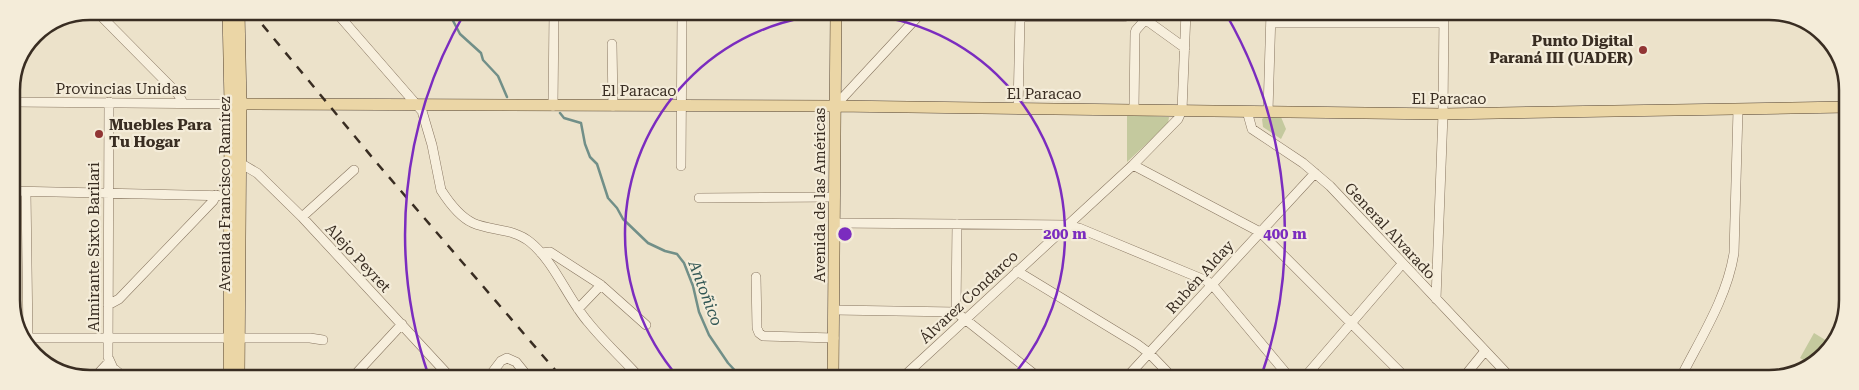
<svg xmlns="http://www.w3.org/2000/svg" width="1859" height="390" viewBox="0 0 1859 390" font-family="'Roboto Serif',serif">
	<rect width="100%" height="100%" fill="#ece2ca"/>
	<!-- green -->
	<path fill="#c4c99e" d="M1127,115L1169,117L1168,124L1127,162Z
		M1266,116L1281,117L1286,129L1281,139L1263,127L1262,119Z
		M1814,333L1827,341L1815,362L1810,364L1800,358Z"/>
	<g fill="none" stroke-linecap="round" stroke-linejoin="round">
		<!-- stream -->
		<path stroke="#718f88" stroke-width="2.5" d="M445,12L450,15L460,34L481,53L483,60L498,76L507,97
			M560,113L564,118L581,123L585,144L590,157L597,164L608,198L617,208L623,219L648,243L665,251L677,254L684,263L693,286L699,312L709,335L728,363L742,378"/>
		<!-- minor casing -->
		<g stroke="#877560" stroke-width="10">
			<path id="minor" d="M96,11L178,94L183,103
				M335,11L422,111L432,145L441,190C448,201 460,217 473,223C491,231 513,228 530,242C554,261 568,299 588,322C604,342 623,359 640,378
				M1018,12L1020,17L1018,109
				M1135,12L1185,48
				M1020,17H1124L1131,12
				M1271,23H1444
				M31,42L40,32
				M612,44L613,106
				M12,102L236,104
				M109,102L108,357L113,368L124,377
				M553,106L554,12
				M835,106L922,12
				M1134,109L1135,33L1136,30L1145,20
				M1247,111L1252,129L1303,163L1330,186L1511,378
				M1268,111L1271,12
				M240,163L257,173L302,217L451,378
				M1133,165L1260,232L1406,378
				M681,166L682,12
				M12,191L230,196
				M26,192L28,338
				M699,198L835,197
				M302,217L354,170
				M834,223L1067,225L1079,228L1207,281L1215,288L1290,378
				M957,224L956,312L1039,378
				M541,253L550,252L601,285L646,325
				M1017,271L1137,344L1149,353L1173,378
				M756,277L757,328L759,333L763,336L834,338
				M1436,299L1443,114L1444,12
				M108,305L119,299L213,201L216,195
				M578,309L601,285
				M834,310L956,312
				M25,338H310L323,340
				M95,377L109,362
				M352,378L402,324
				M488,378L501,361L507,358L516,362L529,378
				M902,378L1133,165L1178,119L1182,110L1186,12
				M1126,378L1315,173
				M1304,378L1402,264
				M1463,378L1485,351
				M1680,379C1700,339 1727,298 1734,253L1738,110"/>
		</g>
		<!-- major casing -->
		<g stroke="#543" stroke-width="12">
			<path id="major" d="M228,11L230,104L229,377
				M241,104L835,106L1443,114L1846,107
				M239,377L241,104L239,11
				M833,378L836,12"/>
		</g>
		<!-- minor -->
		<use href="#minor" stroke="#f7efdd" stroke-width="9"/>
		<!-- major -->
		<use href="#major" stroke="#ebd6a6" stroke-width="11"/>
		<!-- rail -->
		<path stroke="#392d22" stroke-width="2.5" stroke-dasharray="9 9" stroke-linecap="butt" d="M251,11L376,162L562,378"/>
	</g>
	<!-- distance rings -->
	<g fill="none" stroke="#7b2cbf" stroke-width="2.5">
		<path d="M678 377A220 220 0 1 1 1012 377"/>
		<path d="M429 377A440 440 0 0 1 464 14M1226 14A440 440 0 0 1 1261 377"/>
	</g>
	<!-- markers -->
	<g fill="#913534" stroke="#f4ecd9" stroke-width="2">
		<circle cx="1643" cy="50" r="5"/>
		<circle cx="99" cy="134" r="5"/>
	</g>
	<g text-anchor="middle" stroke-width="4.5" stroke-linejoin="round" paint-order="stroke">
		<!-- poi labels -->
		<g font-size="15" font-weight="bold" fill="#392d22" stroke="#f4ecd9" text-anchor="end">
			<text x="1633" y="46">Punto Digital<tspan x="1633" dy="17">Paraná III (UADER)</tspan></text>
			<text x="109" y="130" text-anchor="start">Muebles Para<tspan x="109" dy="17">Tu Hogar</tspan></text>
		</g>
		<!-- street labels -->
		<g font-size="15" fill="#392d22" stroke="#f4ecd9">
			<text x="121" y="94">Provincias Unidas</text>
			<text x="639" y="96">El Paracao</text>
			<text x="1044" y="99">El Paracao</text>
			<text x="1449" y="104">El Paracao</text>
			<text transform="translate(225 194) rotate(-90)" y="5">Avenida Francisco Ramírez</text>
			<text transform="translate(820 195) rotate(-90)" y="5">Avenida de las Américas</text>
			<text transform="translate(1390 231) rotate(47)" y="5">General Alvarado</text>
			<text transform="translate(94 247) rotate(-90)" y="5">Almirante Sixto Barilari</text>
			<text transform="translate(358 258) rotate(47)" y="5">Alejo Peyret</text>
			<text transform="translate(1200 277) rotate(-48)" y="5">Rubén Alday</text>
			<text transform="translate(969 297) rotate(-43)" y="5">Álvarez Condarco</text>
		</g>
		<!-- water labels -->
		<g font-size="16" font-style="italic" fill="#325755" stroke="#f4ecd9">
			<text transform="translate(706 293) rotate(69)" y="6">Antoñico</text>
		</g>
	</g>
	<!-- crop -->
	<path d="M0 0H1859V390H0ZM90 20H1769A70 70 0 0 1 1839 90V300A70 70 0 0 1 1769 370H90A70 70 0 0 1 20 300V90A70 70 0 0 1 90 20Z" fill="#f4ecd9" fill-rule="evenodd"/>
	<path fill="none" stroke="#392d22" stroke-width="2.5" d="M90 20H1769A70 70 0 0 1 1839 90V300A70 70 0 0 1 1769 370H90A70 70 0 0 1 20 300V90A70 70 0 0 1 90 20Z"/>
	<circle cx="845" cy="234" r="8" fill="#7b2cbf" stroke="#f4ecd9" stroke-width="2.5"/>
	<g font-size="15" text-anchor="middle" font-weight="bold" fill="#7b2cbf" stroke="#f4ecd9" stroke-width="4.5" stroke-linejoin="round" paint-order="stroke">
		<text x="1065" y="239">200 m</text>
		<text x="1285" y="239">400 m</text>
	</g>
</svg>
